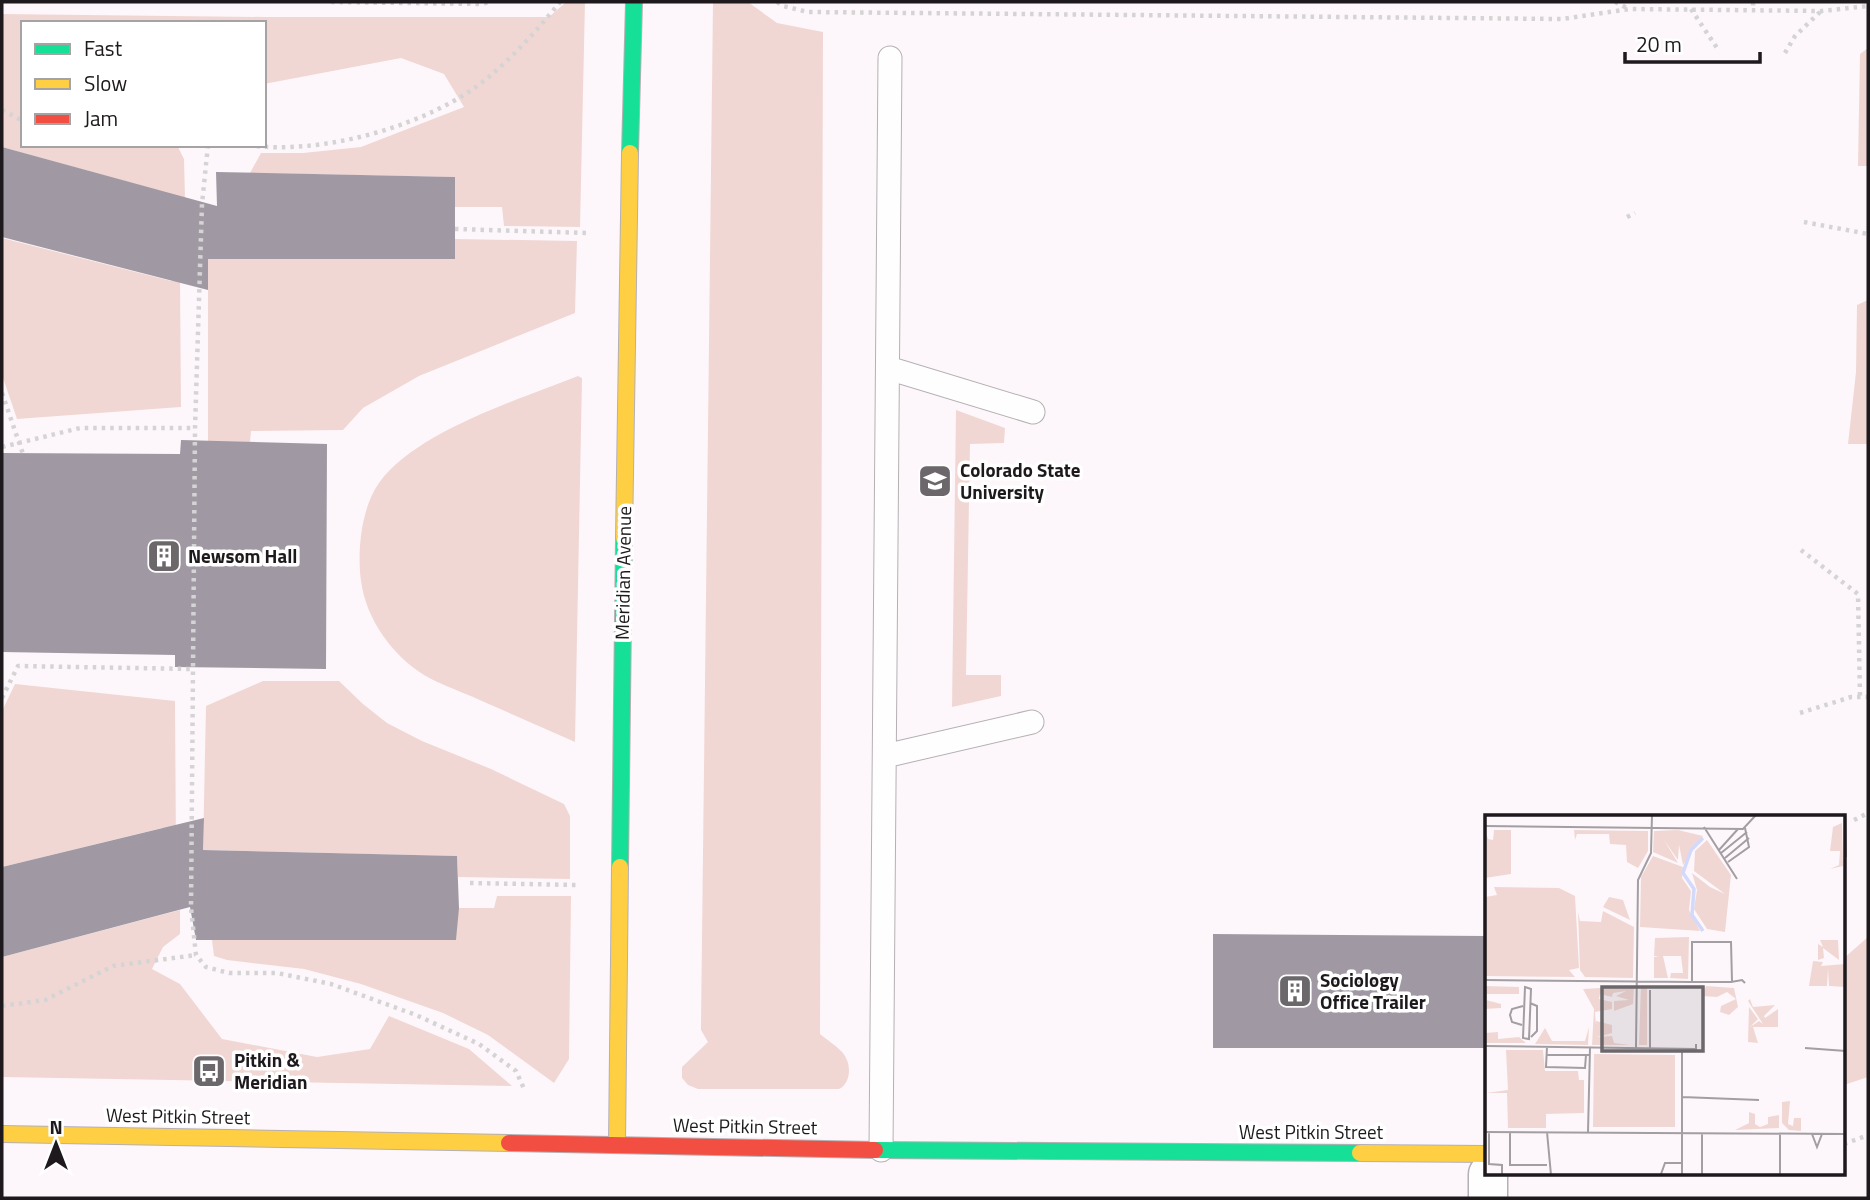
<svg xmlns="http://www.w3.org/2000/svg" width="1870" height="1200" viewBox="0 0 1870 1200" font-family="'Titillium Web',sans-serif">
	<rect width="100%" height="100%" fill="#fdf7fb"/>
	<!-- green -->
	<path fill="#f1d7d3" d="M566,2H585L580,227L504,226L502,207H455V177L250,173L261,153H303L361,147L464,107L444,74L401,58L264,84V23H23V145H177L184,159L185,198L2,147V14L265,17H549Z
		M713,2H748L777,23L823,32L820,1034C827,1040 837,1046 843,1053C852,1064 851,1083 839,1089H698L688,1085L682,1078V1067L708,1042L701,1030V1023Z
		M1868,48V166H1858L1860,54Z
		M2,238L171,281L180,280L181,407L17,419L2,375Z
		M455,239L577,241L575,313L419,376L363,408L343,430L251,431L249,454H208V259H455Z
		M1868,300V444H1848L1856,372L1857,305Z
		M578,376L582,378L575,742C541,727 507,712 473,697C457,690 439,684 424,675C392,655 366,619 361,581C357,552 361,508 379,483C415,432 520,399 578,376Z
		M956,410L1005,428L1004,443L970,444L966,675H1001V696L952,707Z
		M263,681H339L363,704L387,723L422,741L491,769L564,804L570,816V879L458,877L457,856L203,850L206,706Z
		M15,684L175,701L176,850L162,828L2,867V711Z
		M497,896H571L569,1059L554,1083L488,1035L443,1013L361,984L304,969L227,960L214,956L212,940H456L457,908H494Z
		M180,910V934L163,947L152,969L180,984L222,1039L317,1057L370,1049L389,1016L469,1049L512,1086L2,1077V957Z
		M1868,937V1077L1844,1085V958Z"/>
	<!-- building -->
	<path fill="#a099a4" d="M2,147L217,206L216,172L455,177V259H208V290L2,237Z
		M181,440L327,444L326,669L175,667V655L2,652V453L180,454Z
		M204,818L203,850L457,856L459,908L456,940H196L190,907L2,957V867Z
		M1213,934L1487,936V1048H1213Z"/>
	<g fill="none" stroke-linecap="round" stroke-linejoin="round">
		<!-- lane casing -->
		<g stroke="#b5b0b4" stroke-width="25">
			<path id="lane" d="M888,368L1033,412
				M885,756L1032,722
				M881,1150L890,58"/>
		</g>
		<!-- street casing -->
		<g stroke="#b5b0b4" stroke-width="41">
			<path id="street" d="M1488,1198V1174"/>
		</g>
		<!-- fast casing -->
		<g stroke="#b5b0b4" stroke-width="18">
			<path id="fast" d="M630,153L634,2
				M620,867L624,538
				M875,1150L1360,1153"/>
		</g>
		<!-- slow casing -->
		<g stroke="#b5b0b4" stroke-width="18">
			<path id="slow" d="M624,538L630,153
				M2,1134L509,1143
				M617,1144L620,867
				M1360,1153L1487,1154"/>
		</g>
		<!-- jam casing -->
		<g stroke="#b5b0b4" stroke-width="18">
			<path id="jam" d="M509,1143L875,1150"/>
		</g>
		<!-- path -->
		<path stroke="#d5d4d5" stroke-width="4.5" stroke-dasharray="3.5 5" stroke-linecap="butt" d="M331,2L483,4L488,2
			M777,2L783,6L808,12L1562,19L1630,9L1822,11L1868,6
			M1615,2L1629,9
			M1753,2V10
			M1691,9L1717,48
			M1785,53L1795,36L1820,12
			M2,110L23,121
			M208,145L202,204L195,428L191,908L196,955L206,967L229,973H277L331,984L416,1015L479,1044L516,1071L525,1091
			M248,145C321,156 433,125 490,76C516,54 539,28 560,2
			M1627,217L1635,213
			M1804,222L1868,234
			M455,229L587,233
			M2,393L23,454
			M2,447L80,428H195
			M1801,550L1858,594L1860,697
			M2,698L18,666L193,669
			M1800,713L1851,697H1868
			M1854,820L1868,813
			M470,883L577,885
			M2,1006L45,1000L113,966L196,955
			M1844,1144L1868,1135"/>
		<!-- lane -->
		<use href="#lane" stroke="#fffefe" stroke-width="23"/>
		<!-- street -->
		<use href="#street" stroke="#fffefe" stroke-width="38"/>
		<!-- fast -->
		<use href="#fast" stroke="#16e098" stroke-width="16"/>
		<!-- slow -->
		<use href="#slow" stroke="#ffcf43" stroke-width="16"/>
		<!-- jam -->
		<use href="#jam" stroke="#f24e42" stroke-width="16"/>
	</g>
	<!-- icons -->
	<defs>
		<g id="university-square" transform="scale(1.75)"><rect x="-9" y="-9" width="18" height="18" rx="4" fill="#6b676a" stroke="#fff"/><path d="M0-5L7-2L0 1L-7-2ZM-4 1L0 2.5L4 1V4Q0 6-4 4Z" fill="#fff"/></g>
		<g id="building-square" transform="scale(1.75)"><rect x="-9" y="-9" width="18" height="18" rx="4" fill="#6b676a" stroke="#fff"/><path d="M-4-6H4V6H1V3H-1V6H-4ZM-2.5-4.3h1.7v1.8h-1.7ZM.8-4.3h1.7v1.8H.8ZM-2.5-1h1.7V.8h-1.7ZM.8-1h1.7V.8H.8Z" fill="#fff"/></g>
		<g id="bus-square" transform="scale(1.75)"><rect x="-9" y="-9" width="18" height="18" rx="4" fill="#6b676a" stroke="#fff"/><path d="M-5-6H5V4H4V6H2V4H-2V6H-4V4H-5ZM-3.5-4V0h7V-4ZM-3.5 1.2v1.5H-2V1.2ZM2 1.2v1.5H3.5V1.2Z" fill="#fff"/></g>
	</defs>
	<g fill-rule="evenodd">
		<use href="#university-square" x="935" y="481"/>
		<use href="#building-square" x="164" y="556"/>
		<use href="#building-square" x="1295" y="991"/>
		<use href="#bus-square" x="209" y="1071"/>
	</g>
	<g text-anchor="middle" stroke-width="7" stroke-linejoin="round" paint-order="stroke">
		<!-- poi labels -->
		<g font-size="19" font-weight="bold" fill="#1d191c" stroke="#fff" text-anchor="start">
			<text x="960" y="477">Colorado State<tspan x="960" dy="22">University</tspan></text>
			<text x="188" y="563">Newsom Hall</text>
			<text x="1320" y="987">Sociology<tspan x="1320" dy="22">Office Trailer</tspan></text>
			<text x="234" y="1067">Pitkin &amp;<tspan x="234" dy="22">Meridian</tspan></text>
		</g>
		<!-- street labels -->
		<g font-size="19" fill="#1d191c" stroke="#fff">
			<text transform="translate(623 573) rotate(-89)" y="7">Meridian Avenue</text>
			<text transform="translate(178 1116) rotate(1)" y="7">West Pitkin Street</text>
			<text transform="translate(745 1126) rotate(1)" y="7">West Pitkin Street</text>
			<text x="1311" y="1139">West Pitkin Street</text>
		</g>
	</g>
	<!-- overview -->
	<g transform="translate(1485 815)">
		<rect width="360" height="360" fill="#fdf7fb"/>
		<path d="M357,8L358,51L345,54L354,50L355,36H345L348,12ZM0,15L3,24L8,25L9,15H26V59L0,63ZM89,15L163,16V36L153,53L142,47L141,30L125,29L124,19H92L90,25ZM193,15L218,21L198,50L194,30L193,45L179,25L193,48L168,37L169,16ZM222,25L246,60L240,117L222,114L209,94L212,75L207,58L225,72L240,79L209,56L210,36ZM168,41L198,52L197,63L206,76L204,95L215,116L155,112L156,62ZM9,72L74,73L90,81L94,153L84,155L90,162L0,161V82L12,80ZM124,82L138,85L145,105L118,92ZM118,96L149,112L148,163L100,162L95,155L93,97L95,106L116,107ZM204,122L203,164L185,163L186,158H198L196,141H178L183,163H169V142H174L169,141L170,123ZM335,125H353L354,145L338,133L339,143L333,145V129L338,132ZM328,146L338,147L336,151L360,149V172L344,171L343,154L342,171H324ZM0,171L34,172V179H2L1,185L16,189V193L0,194ZM149,171L148,189L129,196V186L144,185L131,181L141,176L128,178L127,182L115,179L114,184L127,187V194L110,197L111,210V206L127,210V218L112,222L127,221L129,228L145,230H107L109,194L98,174ZM156,171L162,174V230H154ZM221,171L249,173L253,192L244,200L235,197L236,191L251,184L242,177L232,182L217,181ZM265,184L268,192L290,190L279,201L280,203L293,194V212H268L273,228L263,227L264,192L273,204L265,212L274,206L278,209L263,186ZM104,212L103,230L50,229L60,213L67,226H100ZM13,217V224L34,222L41,228H0V218ZM21,235H58L60,256H93L94,265H99V298L61,299V313H23L22,278H1L23,275ZM109,239L190,240V312H108ZM305,286L303,309L308,311L309,303H316V316L304,315L297,308V287ZM264,297L270,299V309L275,312L283,309V302L294,300V313L250,315L264,308Z" fill="#f1d7d3"/>
		<path fill="none" stroke="#d3d9fb" stroke-width="3.5" d="M218,23L206,35L198,58L209,74L207,100L218,116"/>
		<path fill="none" stroke="#a39ea2" stroke-width="2" d="M360,0L361,42M0,11L258,14L271,0M219,12L252,64M234,35L253,14M236,38L262,17M240,43L264,23M243,47L264,32L260,13M0,165L207,167M247,166L246,127H207V167H246L257,165L260,168M40,172L46,174L44,224L38,223ZM45,188L52,191V216L46,222M37,210L27,207L25,200L27,194L38,191M0,231L211,234V229M62,232L61,252L100,253L101,240H105M151,233L153,65L166,38L167,0M320,233L361,236M165,234V175M62,240H101M197,282L274,285M0,317L361,319M4,317V349L17,350V360M25,317V350H62M62,317L66,360M103,317L105,233M217,318V360M327,319L332,332L337,319M176,359L180,348H197M197,360V234M295,360V319"/>
		<path fill="#6b676a" fill-opacity="0.15" stroke="#6b676a" stroke-width="3.5" d="M117,172H218V236H117Z"/>
		<rect width="360" height="360" fill="none" stroke="#1d191c" stroke-width="3.5"/>
	</g>
	<!-- border -->
	<rect width="1870" height="1200" fill="none" stroke="#1d191c" stroke-width="7"/>
	<!-- legend -->
	<rect x="21" y="21" width="245" height="126" fill="#ffffff" stroke="#a5a3a4" stroke-width="2"/>
	<rect x="35" y="44" width="35" height="10" fill="#16e098" stroke="#a5a3a4" stroke-width="2"/>
	<text x="84" y="56" font-size="21" fill="#1d191c">Fast</text>
	<rect x="35" y="79" width="35" height="10" fill="#ffcf43" stroke="#a5a3a4" stroke-width="2"/>
	<text x="84" y="91" font-size="21" fill="#1d191c">Slow</text>
	<rect x="35" y="114" width="35" height="10" fill="#f24e42" stroke="#a5a3a4" stroke-width="2"/>
	<text x="84" y="126" font-size="21" fill="#1d191c">Jam</text>
	<!-- north arrow -->
	<g transform="translate(56 1144)" stroke="#ffffff" stroke-width="5" paint-order="stroke">
	<path d="M0-5L12 26L0 18L-12 26Z" fill="#1d191c"/>
	<text y="-10" font-size="19" font-weight="bold" text-anchor="middle" fill="#1d191c">N</text>
	</g>
	<!-- scale -->
	<path d="M1625 52v10h135v-10" fill="none" stroke="#1d191c" stroke-width="3.5"/>
	<text x="1636" y="52" font-size="21" fill="#1d191c" stroke="#ffffff" stroke-width="5" paint-order="stroke">20 m</text>
</svg>
